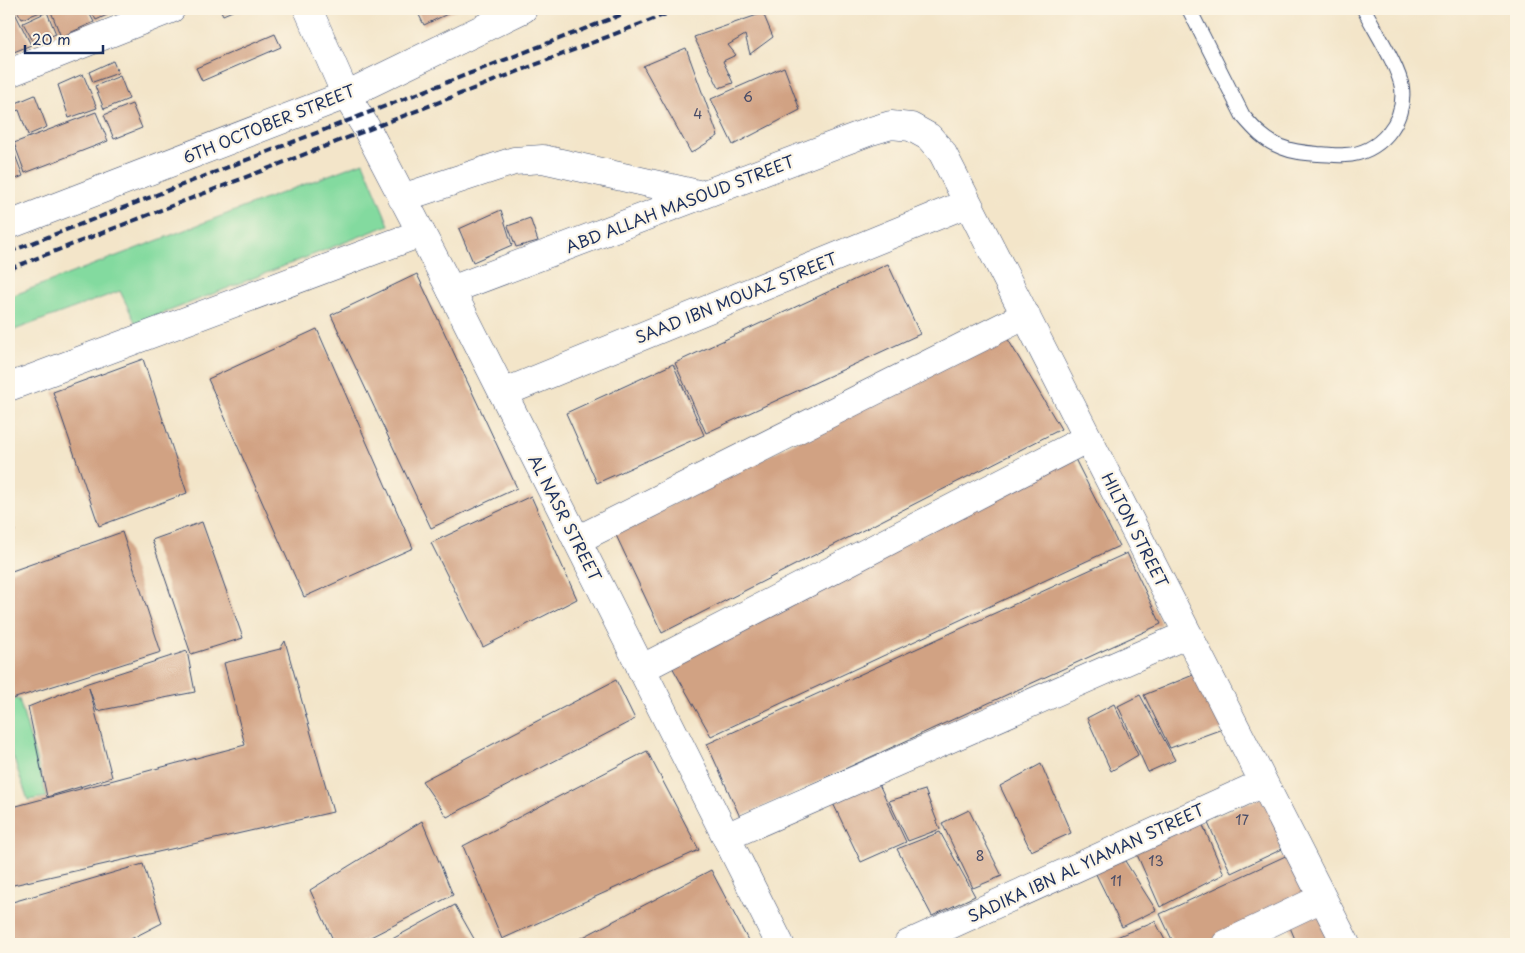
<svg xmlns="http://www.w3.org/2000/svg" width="1525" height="953" viewBox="0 0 1525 953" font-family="'Playpen Sans',sans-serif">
	<rect width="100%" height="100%" fill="#fcf5e5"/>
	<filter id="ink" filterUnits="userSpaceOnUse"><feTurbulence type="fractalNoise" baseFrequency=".02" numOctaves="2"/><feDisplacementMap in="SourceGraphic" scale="10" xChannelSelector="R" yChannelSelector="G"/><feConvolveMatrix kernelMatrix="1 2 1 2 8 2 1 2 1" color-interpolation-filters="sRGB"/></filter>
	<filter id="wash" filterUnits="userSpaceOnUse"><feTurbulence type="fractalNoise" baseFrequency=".0096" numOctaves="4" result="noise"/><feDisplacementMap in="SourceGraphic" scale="20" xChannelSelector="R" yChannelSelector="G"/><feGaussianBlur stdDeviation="1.12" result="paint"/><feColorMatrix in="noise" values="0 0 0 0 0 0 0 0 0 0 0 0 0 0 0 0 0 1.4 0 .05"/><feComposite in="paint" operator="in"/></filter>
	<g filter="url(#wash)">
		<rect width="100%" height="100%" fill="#f3e5c9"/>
		<!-- green -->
		<path fill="#83da9f" stroke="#4f847e" d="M363,162L389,225L136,324L120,291L9,332V297Z
			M19,699L47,797L28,800L9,745V700Z"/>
		<g id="blocks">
			<!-- building -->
			<path fill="#d1a283" d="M9,9H13L31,45L14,52L9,41Z
				M16,9H48L22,19Z
				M50,9H87L94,22L61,37Z
				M90,9H115L116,11L96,20Z
				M220,9H237L223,15Z
				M416,9H458L424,25Z
				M47,12L56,34L34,43L23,23Z
				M763,13L773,37L750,54L745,35L728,45L736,55L723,61L733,83L719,88L694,37Z
				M275,34L281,47L202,81L196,68Z
				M686,48L718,136L691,153L643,66Z
				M113,61L118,73L93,82L89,72Z
				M784,67L800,110L733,145L711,99Z
				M83,74L97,108L69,118L58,85Z
				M120,76L129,99L104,109L95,86Z
				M35,95L47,127L28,135L19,110L9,113V106Z
				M132,104L142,128L114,139L104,115Z
				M96,112L108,141L25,173L14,143Z
				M9,139L23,176L9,182Z
				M501,210L512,245L473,262L459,229Z
				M530,218L538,241L516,247L508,226Z
				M888,264L920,334L706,433L675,363Z
				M417,274L517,488L431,528L331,315Z
				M317,329L413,548L304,597L208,379Z
				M1006,336L1061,429L662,633L615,533Z
				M143,359L187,493L99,526L53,392Z
				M673,364L704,435L597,483L566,413Z
				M1074,457L1119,546L711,736L671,665Z
				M531,496L577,599L483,647L431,543Z
				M9,514L15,531L9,534Z
				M202,522L243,638L191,654L152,540Z
				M122,532L161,652L9,700V572Z
				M1127,553L1161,624L740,817L707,744Z
				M285,641L333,812L9,886V808L245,745L224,663L280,649Z
				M187,651L195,692L97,711L89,688L112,777L47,797L28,707L88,683Z
				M1203,671L1225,728L1170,748L1144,695Z
				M616,680L635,719L447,817L422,781Z
				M1140,695L1175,760L1148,772L1118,706Z
				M1114,704L1138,755L1111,771L1087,718Z
				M647,751L699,850L502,939L463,846Z
				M1041,764L1071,833L1031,851L1000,786Z
				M877,780L906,842L861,862L831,799Z
				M925,790L940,829L908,841L889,801Z
				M1265,796L1291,845L1231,873L1207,821Z
				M969,810L1002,876L973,888L942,823Z
				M422,821L453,895L357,944H335L310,890Z
				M1201,821L1224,874L1160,907L1135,850Z
				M940,832L975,896L932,916L897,849Z
				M1120,853L1156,910L1122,927L1092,866Z
				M1292,853L1310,898L1204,944H1174L1160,914Z
				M143,864L162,923L121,944H9V903Z
				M711,870L750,944H570Z
				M455,905L477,944H383Z
				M1324,912L1341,944H1297L1289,925Z
				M1155,921L1167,944H1100Z"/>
		</g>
	</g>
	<g filter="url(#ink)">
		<use href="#blocks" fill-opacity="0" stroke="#3b4a6e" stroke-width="1"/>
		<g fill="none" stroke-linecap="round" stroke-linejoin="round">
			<!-- lane casing -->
			<g stroke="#3b4a6e" stroke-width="16">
				<path id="lane" d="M1189,9L1243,116C1254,129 1265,141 1281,147C1293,152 1305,153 1318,154C1327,154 1336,156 1345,155C1379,154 1406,122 1402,88C1399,67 1374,29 1364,9"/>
			</g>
			<!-- street casing -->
			<g stroke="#3b4a6e" stroke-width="29">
				<path id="street" d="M9,73L171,9
					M402,198L514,161L543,159L702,195
					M9,225L346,95L523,9
					M451,290L871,131L891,125L911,127L929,137L942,152L1346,944
					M9,387L421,233
					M503,393L968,203
					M577,540L1026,315
					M641,669L1088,438
					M726,837L1188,634
					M908,944L1263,783
					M1226,944L1322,898"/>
			</g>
			<!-- secondary casing -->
			<g stroke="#3b4a6e" stroke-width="29">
				<path id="secondary" d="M308,9L346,95L367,129L451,290L780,944"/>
			</g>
			<!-- lane -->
			<use href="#lane" stroke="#fff" stroke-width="14"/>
			<!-- street -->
			<use href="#street" stroke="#fff" stroke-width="28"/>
			<!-- secondary -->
			<use href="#secondary" stroke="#fff" stroke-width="28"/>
			<!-- rail -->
			<path stroke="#1b2f5e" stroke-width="4" stroke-dasharray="8 4" stroke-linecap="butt" d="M9,252L636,9
				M9,269L679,9"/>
		</g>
	</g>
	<g text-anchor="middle" stroke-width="4.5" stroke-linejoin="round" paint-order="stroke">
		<!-- number labels -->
		<g font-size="14" fill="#484c67">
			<text x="748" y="102">6</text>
			<text x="698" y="119">4</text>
			<text x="1242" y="825">17</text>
			<text x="980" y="861">8</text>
			<text x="1156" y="866">13</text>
			<text x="1116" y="886">11</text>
		</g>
		<!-- street labels -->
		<g font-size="16" fill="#1b2f5e" stroke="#fcf5e5">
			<text transform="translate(269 124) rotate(-22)" y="6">6TH OCTOBER STREET</text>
			<text transform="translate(680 204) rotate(-21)" y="6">ABD ALLAH MASOUD STREET</text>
			<text transform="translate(736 298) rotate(-22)" y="6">SAAD IBN MOUAZ STREET</text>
			<text transform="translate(565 518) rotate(63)" y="6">AL NASR STREET</text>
			<text transform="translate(1135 530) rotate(63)" y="6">HILTON STREET</text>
			<text transform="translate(1086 863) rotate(-25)" y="6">SADIKA IBN AL YIAMAN STREET</text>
		</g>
	</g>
	<!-- margin -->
	<rect width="1525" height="953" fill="none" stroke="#fcf5e5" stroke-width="30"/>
	<!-- scale -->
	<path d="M25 45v8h78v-8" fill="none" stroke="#1b2f5e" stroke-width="2.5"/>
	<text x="32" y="45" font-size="15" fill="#1b2f5e" stroke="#fcf5e5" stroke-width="4" paint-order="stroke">20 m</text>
</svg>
